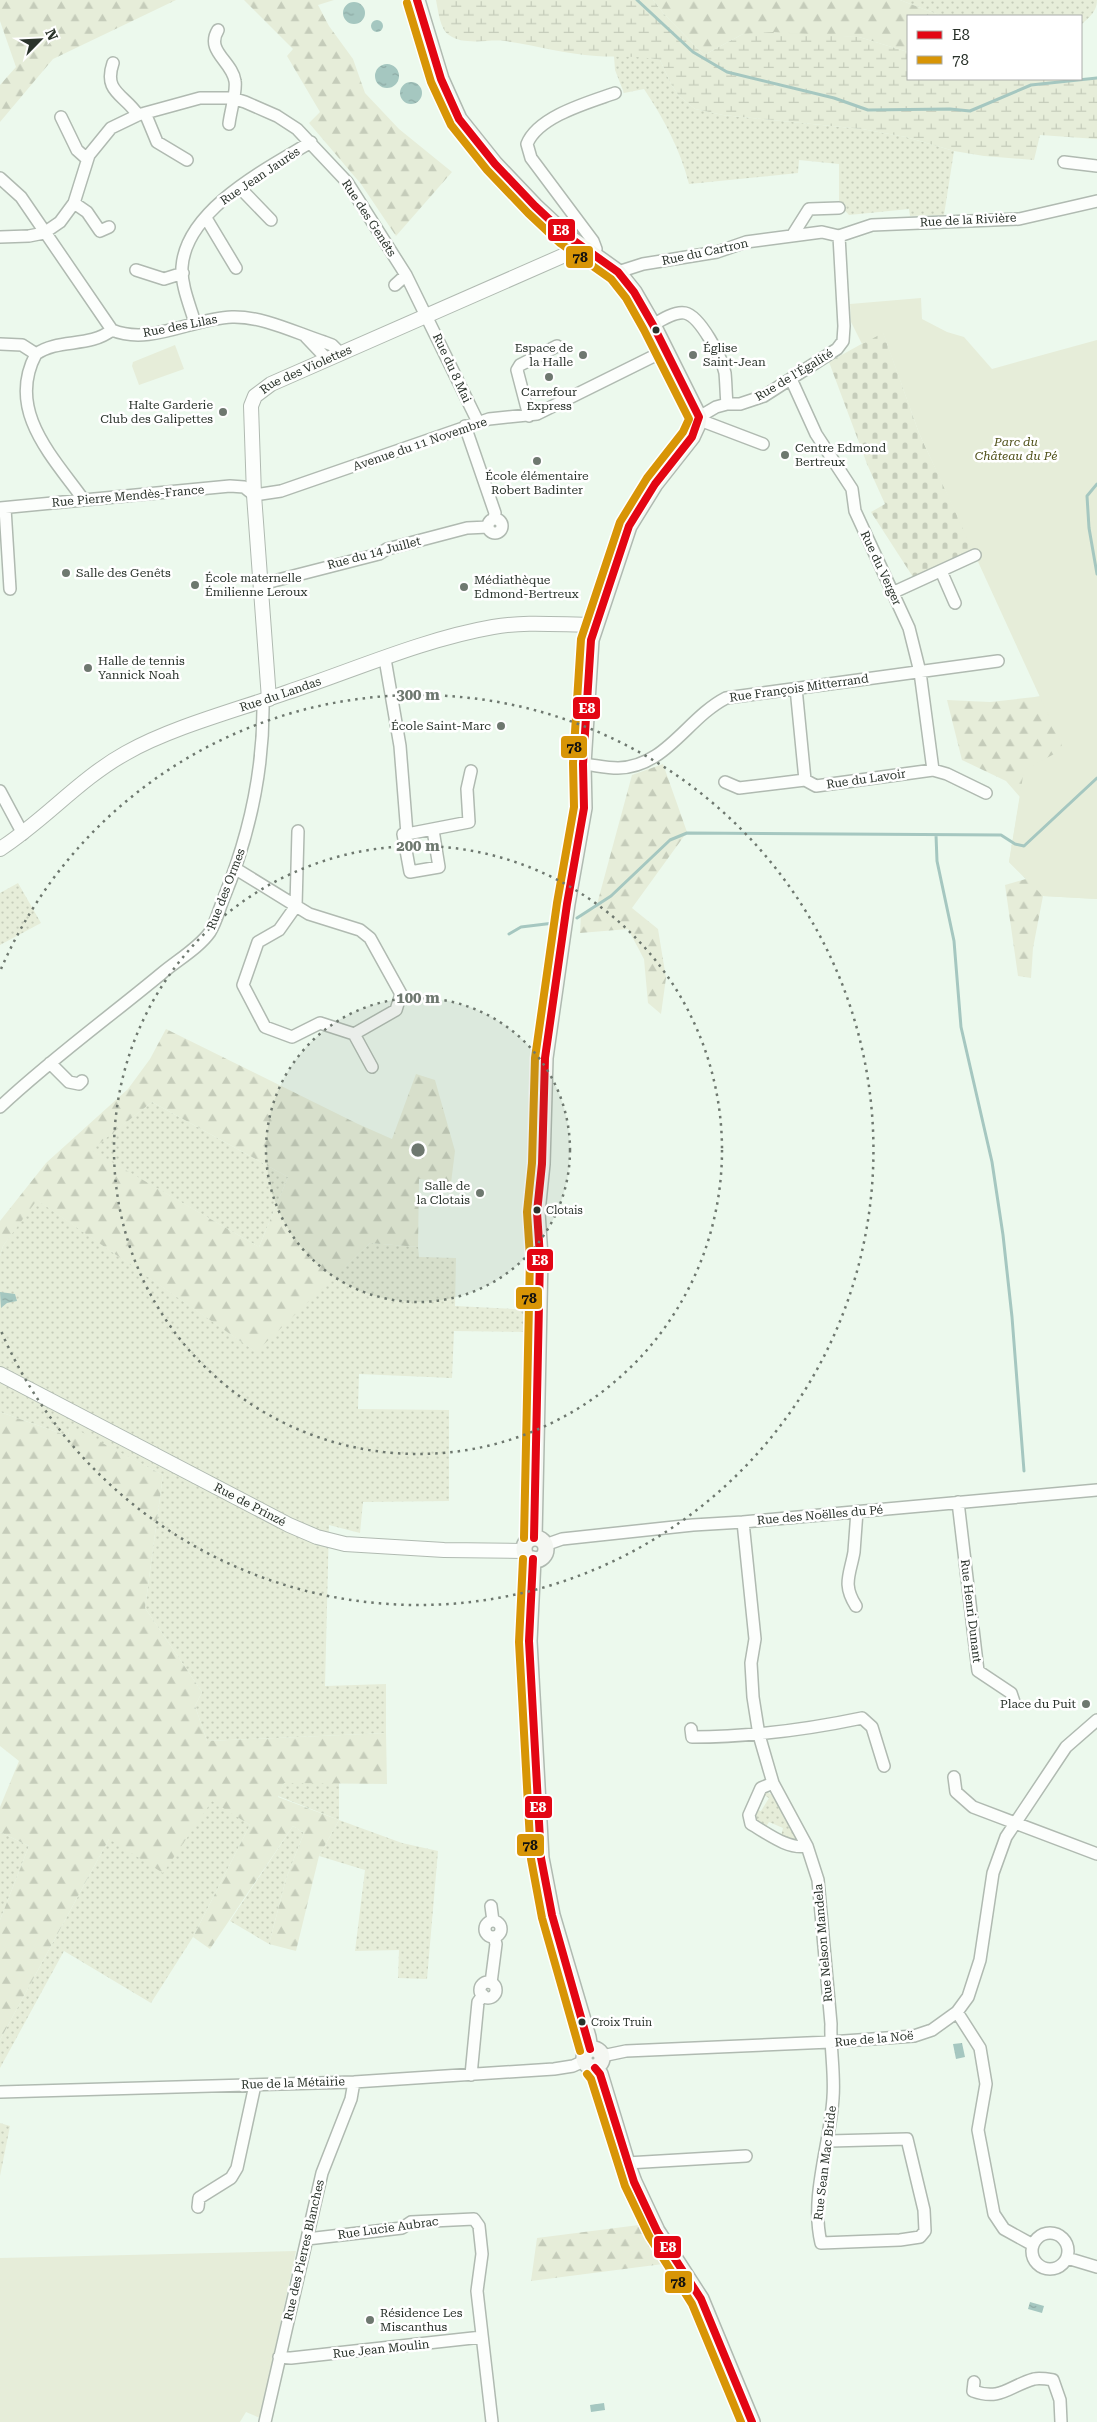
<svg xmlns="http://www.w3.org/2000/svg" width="1097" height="2422" viewBox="0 0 1097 2422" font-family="'Roboto Serif',serif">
	<defs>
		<pattern id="grass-dots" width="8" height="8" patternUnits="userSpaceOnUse" patternTransform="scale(1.25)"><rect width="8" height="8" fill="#e6edd9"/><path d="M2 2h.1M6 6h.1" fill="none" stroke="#c5ccba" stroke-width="1.8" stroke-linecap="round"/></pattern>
		<pattern id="forest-firs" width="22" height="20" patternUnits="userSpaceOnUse" patternTransform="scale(1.25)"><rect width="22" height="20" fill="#e6edd9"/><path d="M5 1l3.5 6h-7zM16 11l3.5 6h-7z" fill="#c5ccba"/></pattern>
		<pattern id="wetland-marsh" width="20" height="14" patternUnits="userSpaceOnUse" patternTransform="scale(1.25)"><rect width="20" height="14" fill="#e6edd9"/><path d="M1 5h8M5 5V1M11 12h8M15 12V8" fill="none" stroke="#c5ccba"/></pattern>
		<pattern id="cemetery-stones" width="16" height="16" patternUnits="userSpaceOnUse" patternTransform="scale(1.25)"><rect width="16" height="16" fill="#e6edd9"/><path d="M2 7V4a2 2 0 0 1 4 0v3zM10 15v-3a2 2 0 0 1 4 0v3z" fill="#c5ccba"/></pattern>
		<pattern id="water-ripples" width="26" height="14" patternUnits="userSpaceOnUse" patternTransform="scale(1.25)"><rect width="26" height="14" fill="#a5c7c0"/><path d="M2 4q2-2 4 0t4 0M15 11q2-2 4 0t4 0" fill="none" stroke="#8eaba5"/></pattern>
	</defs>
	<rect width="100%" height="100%" fill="#ecf9ed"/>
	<!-- grass -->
	<path fill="url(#grass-dots)" d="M900,0H1097C1097,12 1089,17 1081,25V16H942Z
		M614,56H640L660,60L671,84L679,96L695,109L723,115L862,129L906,137L954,151L944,215L910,216L909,209L849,215L839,204V164L799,160L798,173L689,184C680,149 664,119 644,89L624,93L615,70Z
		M18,883L41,923L0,945V893Z
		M152,1102L288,1177L259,1247L90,1150Z
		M36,1199L255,1351L370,1243L418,1247L419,1257L456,1258L455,1306L532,1310L531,1332L454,1331L452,1378L359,1374L358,1409L449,1410V1501L363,1502L360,1533L329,1525L325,1686L386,1684V1733L207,1741L195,1706L202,1692L145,1608L163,1475L70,1427L68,1436L0,1412V1256L3,1246Z
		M284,1783H339V1820L402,1843L438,1851L427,1979L398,1978L399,1950L355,1951L365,1870L319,1856L339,1820L278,1796Z
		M765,1792L774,1795L793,1830L796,1840L781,1836L783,1828L769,1822L765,1828L755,1822V1809L761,1811L769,1798L762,1794Z
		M212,1800L250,1825L193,1937L151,2003L64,1951L0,2068V2040L109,1839Z
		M293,1826L304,1833L286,1879L269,1944L230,1921Z
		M0,1832L29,1846L0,1920Z
		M0,2123L10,2126L0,2176Z"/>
	<!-- forest -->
	<path fill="url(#forest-firs)" fill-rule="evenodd" d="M0,0H176L53,59L0,122V85L16,67L0,21Z
		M244,0H334L318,5L329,26L353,59L365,93L399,129L452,172L396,236L361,184L309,123L320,112L287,56L293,49Z
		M653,0H900L942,16H908V52L859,37L743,34L704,55L664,14Z
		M1053,695L1097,899L1043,896L1033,948L1031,978L1018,976L1005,885L1026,879L1009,862L1020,797L1006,781L962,760L947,700L990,702Z
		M663,764L687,832L632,908L658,929L666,978L661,1014L648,1003L644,959L628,929L580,933L581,915L596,908L632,775Z
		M166,1029L358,1124L392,1139L416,1074L435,1080L455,1151L451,1183L419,1179L418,1247L370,1243L256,1352L37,1200L3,1246L0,1256V1221L46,1163L128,1089L150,1059ZM152,1102L288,1177L259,1247L91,1150Z
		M0,1412L68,1436L70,1426L163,1475L145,1608L202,1692L195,1706L207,1741L386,1733L387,1784L284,1783L278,1797L339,1820L319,1856L296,1951L269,1944L286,1879L304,1833L293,1826L210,1949L193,1937L250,1825L212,1801L163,1873L109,1839L0,2040V1920L29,1846L0,1832V1807L19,1761L0,1746Z
		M647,2224L663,2264L531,2281L537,2238Z"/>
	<!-- wetland -->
	<path fill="url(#wetland-marsh)" d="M436,0H653L664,14L704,55L743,34L773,32L859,37L908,52V79L1097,78V139L1040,135L1034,160L984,156L954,151L906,137L862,129L723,115L695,109L679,96L671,84L660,60C638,55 618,58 596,56C565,54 535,45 505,41C488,39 464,46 449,35C440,29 438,10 436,0Z"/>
	<!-- cemetery -->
	<path fill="url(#cemetery-stones)" d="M883,332L919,433L973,549L913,577L871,512L885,504L867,464L829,362Z"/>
	<!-- park -->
	<path fill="#e6edd9" d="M921,298L922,319L947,332L964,337L992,369L1097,340V899L1043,896L1009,862L1024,770L1058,752L1062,745L919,433L883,333L862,344L851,322L850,304Z
		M175,345L184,369L139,385L132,366L133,362Z
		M296,2251L260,2418L246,2412L240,2422H0V2258Z"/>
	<!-- water -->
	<path fill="url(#water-ripples)" d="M343 13a11 11 0 1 1 22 0a11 11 0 1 1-22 0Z
		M371 26a6 6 0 1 1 12 0a6 6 0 1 1-12 0Z
		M375 76a12 12 0 1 1 24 0a12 12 0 1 1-24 0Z
		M400 93a11 11 0 1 1 22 0a11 11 0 1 1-22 0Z
		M0,1292L15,1294L17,1301L7,1303L1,1308Z
		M962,2043L965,2057L956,2059L953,2044Z
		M1030,2302L1044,2306L1042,2313L1028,2309Z
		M604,2403L605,2410L591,2412L590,2405Z"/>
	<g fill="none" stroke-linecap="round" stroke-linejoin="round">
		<!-- stream -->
		<path stroke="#a5c7c0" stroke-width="3" d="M637,0L693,52L727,72L834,98L868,110L950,109L970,111L1031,85L1097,78
			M1097,484L1087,496L1089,528L1097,574
			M936,835L937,861L954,941L961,1027L992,1162L1003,1235L1012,1317L1024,1471
			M577,918L611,896L670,840L687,833L1001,835L1015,844L1024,846L1097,778
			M509,934L521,927L554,923"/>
		<!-- minor casing -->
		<g stroke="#b0bab1" stroke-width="14">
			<path id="minor" d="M218,30C205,51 232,61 235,81C237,91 230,113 229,124
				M113,63C103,92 124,94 138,115
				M145,113L157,142L187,160
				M61,117L77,150L87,159
				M1064,162L1097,166
				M0,178L21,197L112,330C150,346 193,318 232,317C263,316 296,333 324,342L332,345L339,352
				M240,188L271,220
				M74,203L87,212L100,231L109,227
				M206,218L236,268
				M792,236L809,209L839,208
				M839,236L872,225L1019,219L1097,201
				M0,237L29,236L44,233L60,222L74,203L89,155L111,128L138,115L200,98H232L245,102L277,116L297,129L347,182L406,275L478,422
				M594,254L596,249L593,241L531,158L527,144C538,116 590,102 615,93
				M136,270L164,279L183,273
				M618,272L643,264L717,252L746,242L822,232L839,236
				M395,285L406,275
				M195,323C190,306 181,285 182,267C186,209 268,168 311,142
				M653,325C661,320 675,311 685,313C700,316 722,358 725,373C726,383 726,394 727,404
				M306,337L326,358
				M0,344L22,345L36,354C59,338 89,348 112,330
				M36,354C6,410 52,456 83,499
				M791,379L816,434L852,489L855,511L909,628L920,672L933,770
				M529,416L517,370L520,365L557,346
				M465,426L495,513L494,519
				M763,444L705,422L699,417L716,407L727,404H740L764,396L837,349L843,341L844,326L839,236
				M0,508L230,486L244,487L254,495L281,491L489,419L537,414L666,350
				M5,508L10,589
				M488 526a7 7 0 1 1 14 0a7 7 0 1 1-14 0Z
				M941,571L955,603
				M262,584L379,554L387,549L467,528L488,527
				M892,593L975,555
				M385,659L400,746L407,834L469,822L467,789L471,771
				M796,688L805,780L816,786L933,770L947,774L986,793
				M583,764C594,765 606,768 618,768C666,767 687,718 726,698L998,661
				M725,782L739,788L805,780
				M0,791L23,834
				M407,834H403L410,872L439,867L433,830
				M236,869L309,914L360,930L370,938L401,994L396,1010L354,1034L320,1023L292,1037L265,1027L243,985L258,942L279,930L296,906L298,831
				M354,1034L372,1067
				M50,1063L69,1082L79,1084L82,1081
				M0,1107C51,1059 108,1018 161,974C176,961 199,948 210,932C216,922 219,910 223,900C249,837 264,769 263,701
				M958,1502L978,1671L1011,1693L1014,1702
				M743,1522L755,1639L751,1663L753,1697L759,1735L773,1783L807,1846L818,1880L831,2024C830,2049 835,2073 833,2098C830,2145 810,2196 821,2243L900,2240L920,2237L925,2231L924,2210L907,2139L829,2141
				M545,1545L562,1539L693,1525L743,1522L1097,1490
				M856,1606C842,1584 850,1575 854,1552C855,1539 856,1525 857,1511
				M691,1729L692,1737C750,1737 805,1730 862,1718L872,1727L884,1766
				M954,1777L956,1792L973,1807L1097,1854
				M773,1783L761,1788L749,1815L751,1824C767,1833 788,1850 807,1846
				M491,1906L493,1921
				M485 1929a8 8 0 1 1 16 0a8 8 0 1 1-16 0Z
				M480 1990a8 8 0 1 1 16 0a8 8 0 1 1-16 0Z
				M491,1983L496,1944L494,1937
				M957,2012L980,2048L986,2084L978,2130L994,2214L1004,2229L1033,2245
				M602,2056L626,2051L830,2042L914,2036L932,2030L957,2012L968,1997L980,1960L993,1873L1006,1837L1066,1747L1097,1720
				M471,2075L478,2002L483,1995
				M0,2092L354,2082L554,2069L573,2066L584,2061
				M627,2163L746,2156
				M198,2207L199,2198L231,2178L237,2168L255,2085
				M1032 2251a18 18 0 1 1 36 0a18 18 0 1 1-36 0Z
				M307,2239L402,2228L411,2222L474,2219L479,2226L482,2254L477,2291L492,2422
				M1067,2258L1097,2267
				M279,2357L291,2358L482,2337
				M974,2382L973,2391C1001,2401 1009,2386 1034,2379C1039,2378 1047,2379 1053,2380L1060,2400L1061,2422
				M265,2422L322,2173L351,2099L354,2082"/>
		</g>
		<!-- tertiary casing -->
		<g stroke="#b0bab1" stroke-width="16">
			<g id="tertiary">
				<path id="s1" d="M269,699L254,495L251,406L255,396L271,384L583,247"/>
				<path id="s2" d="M0,849C45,820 79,779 126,753C172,727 237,710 288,692C354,670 424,639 493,627C526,621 562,625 595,625"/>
				<path id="s3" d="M0,1374L289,1525L317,1537L345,1544L444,1550L524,1551"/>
			</g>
		</g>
		<!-- secondary casing -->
		<g stroke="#b0bab1" stroke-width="18">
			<path id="secondary" d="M417,0L441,79L459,119L495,164L535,206L566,235L618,272L634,292L653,325L699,417L698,424L692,437L655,484L629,526L591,640L583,764L584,808L567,904L545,1058L542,1164L537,1212L540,1257L534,1538
				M524 1549a11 11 0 1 1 22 0a11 11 0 1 1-22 0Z
				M533,1559L529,1641L541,1858L552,1915L588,2037L590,2049
				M584 2058a9 9 0 1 1 18 0a9 9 0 1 1-18 0Z
				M595,2068L600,2074L627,2163L634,2182L657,2231L701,2299L752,2422"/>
		</g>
		<!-- minor -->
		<use href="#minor" stroke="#fcfefc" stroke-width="11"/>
		<!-- tertiary -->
		<use href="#tertiary" stroke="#fcfefc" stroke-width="14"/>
		<!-- secondary -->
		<use href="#secondary" stroke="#f4f7f2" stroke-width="15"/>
		<!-- bus-1 casing -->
		<g stroke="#fff" stroke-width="11">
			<path id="bus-1" d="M417,0L441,79L459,119L495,164L535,206L566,235L618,272L634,292L653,325L699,417L692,437L655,484L629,526L591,640L583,764L584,808L567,904L545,1058L542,1164L537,1212L540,1257L534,1538
				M533,1559L529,1641L541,1858L552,1915L590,2049
				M595,2068L600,2074L634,2182L657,2231L701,2299L752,2422"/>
		</g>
		<!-- bus-2 casing -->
		<g stroke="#fff" stroke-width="11">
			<path id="bus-2" d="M407,3L431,82L451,125L487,170L528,213L560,243L611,279L626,298L644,330L689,419L683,432L647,478L620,522L581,639L573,763L574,807L557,903L535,1058L532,1163L527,1212L530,1257L524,1538
				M523,1559L519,1642L531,1859L542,1918L580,2051
				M587,2074L591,2079L625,2186L649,2236L692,2304L741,2422"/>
		</g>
		<!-- bus-1 -->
		<use href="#bus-1" stroke="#e30613" stroke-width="8"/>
		<!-- bus-2 -->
		<use href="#bus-2" stroke="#d89506" stroke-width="8"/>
	</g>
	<!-- distance rings -->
	<circle cx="418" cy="1150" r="152" fill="#6e786f" fill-opacity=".12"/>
	<g fill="none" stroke="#6e786f" stroke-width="2.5" stroke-dasharray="2.5 5">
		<circle cx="418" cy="1150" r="152"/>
		<circle cx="418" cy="1150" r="304"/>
		<path d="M1 969A455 455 0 1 1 1 1331"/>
	</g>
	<!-- markers -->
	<g fill="#2a332b" stroke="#fff" stroke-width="2">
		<circle cx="656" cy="330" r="4.5"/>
		<circle cx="537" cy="1210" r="4.5"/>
		<circle cx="582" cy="2022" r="4.5"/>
	</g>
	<g fill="#6e786f" stroke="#fff" stroke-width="2">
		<circle cx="583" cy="355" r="5"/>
		<circle cx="693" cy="355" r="5"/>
		<circle cx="549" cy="377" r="5"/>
		<circle cx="223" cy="412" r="5"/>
		<circle cx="785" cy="455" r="5"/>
		<circle cx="537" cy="461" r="5"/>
		<circle cx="66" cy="573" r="5"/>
		<circle cx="195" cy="585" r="5"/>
		<circle cx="464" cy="587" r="5"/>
		<circle cx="88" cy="668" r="5"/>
		<circle cx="501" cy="726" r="5"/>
		<circle cx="480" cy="1193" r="5"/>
		<circle cx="1086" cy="1704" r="5"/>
		<circle cx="370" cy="2320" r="5"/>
	</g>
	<g text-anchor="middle" stroke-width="5" stroke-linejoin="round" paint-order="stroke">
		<!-- bus labels -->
		<g font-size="11" fill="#2a332b" stroke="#fff" text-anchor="start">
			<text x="546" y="1214">Clotais</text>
			<text x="591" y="2026">Croix Truin</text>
		</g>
		<!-- street labels -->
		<g font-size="12" fill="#2a332b" stroke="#fff">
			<text transform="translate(260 176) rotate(-34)" y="4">Rue Jean Jaurès</text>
			<text transform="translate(369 218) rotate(57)" y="4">Rue des Genêts</text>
			<text transform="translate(968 220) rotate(-3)" y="4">Rue de la Rivière</text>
			<text transform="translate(705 252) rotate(-12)" y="4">Rue du Cartron</text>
			<text transform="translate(180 326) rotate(-11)" y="4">Rue des Lilas</text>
			<text transform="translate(452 368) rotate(65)" y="4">Rue du 8 Mai</text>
			<text dy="4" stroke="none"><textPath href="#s1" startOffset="362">Rue des Violettes</textPath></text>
			<text transform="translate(794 375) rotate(-31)" y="4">Rue de l'Égalité</text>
			<text transform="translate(420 444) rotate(-19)" y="4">Avenue du 11 Novembre</text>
			<text transform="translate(128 496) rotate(-5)" y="4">Rue Pierre Mendès-France</text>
			<text transform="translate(374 553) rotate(-15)" y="4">Rue du 14 Juillet</text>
			<text transform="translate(881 568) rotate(65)" y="4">Rue du Verger</text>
			<text transform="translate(799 688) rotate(-8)" y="4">Rue François Mitterrand</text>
			<text dy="4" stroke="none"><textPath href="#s2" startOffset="324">Rue du Landas</textPath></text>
			<text transform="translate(866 779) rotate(-8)" y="4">Rue du Lavoir</text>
			<text transform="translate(226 889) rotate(-69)" y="4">Rue des Ormes</text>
			<text dy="4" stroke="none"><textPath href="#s3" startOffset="282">Rue de Prinzé</textPath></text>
			<text transform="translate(820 1515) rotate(-5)" y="4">Rue des Noëlles du Pé</text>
			<text transform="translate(971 1611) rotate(83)" y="4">Rue Henri Dunant</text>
			<text transform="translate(823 1943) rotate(-95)" y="4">Rue Nelson Mandela</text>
			<text transform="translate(874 2039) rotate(-5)" y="4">Rue de la Noë</text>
			<text transform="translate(293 2083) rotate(-2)" y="4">Rue de la Métairie</text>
			<text transform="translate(825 2163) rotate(-83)" y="4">Rue Sean Mac Bride</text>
			<text transform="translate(388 2228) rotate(-8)" y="4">Rue Lucie Aubrac</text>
			<text transform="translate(304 2250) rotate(-77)" y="4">Rue des Pierres Blanches</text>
			<text transform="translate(381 2349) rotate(-6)" y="4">Rue Jean Moulin</text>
		</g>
		<!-- poi labels -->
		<g font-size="12" fill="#2a332b" stroke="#fff" text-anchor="start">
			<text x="573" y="352" text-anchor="end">Espace de<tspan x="573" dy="14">la Halle</tspan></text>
			<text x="703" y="352">Église<tspan x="703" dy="14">Saint-Jean</tspan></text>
			<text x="549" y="396" text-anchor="middle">Carrefour<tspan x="549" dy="14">Express</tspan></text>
			<text x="213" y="409" text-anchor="end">Halte Garderie<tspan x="213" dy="14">Club des Galipettes</tspan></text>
			<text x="795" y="452">Centre Edmond<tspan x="795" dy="14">Bertreux</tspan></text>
			<text x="537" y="480" text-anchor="middle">École élémentaire<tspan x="537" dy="14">Robert Badinter</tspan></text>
			<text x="76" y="577">Salle des Genêts</text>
			<text x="205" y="582">École maternelle<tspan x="205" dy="14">Émilienne Leroux</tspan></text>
			<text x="474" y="584">Médiathèque<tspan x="474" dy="14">Edmond-Bertreux</tspan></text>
			<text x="98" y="665">Halle de tennis<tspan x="98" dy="14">Yannick Noah</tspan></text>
			<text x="491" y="730" text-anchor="end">École Saint-Marc</text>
			<text x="470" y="1190" text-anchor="end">Salle de<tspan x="470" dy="14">la Clotais</tspan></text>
			<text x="1076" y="1708" text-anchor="end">Place du Puit</text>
			<text x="380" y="2317">Résidence Les<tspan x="380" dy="14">Miscanthus</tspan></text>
		</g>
		<!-- park labels -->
		<g font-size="12" font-style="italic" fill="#4f5019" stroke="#fff">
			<text x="1016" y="446">Parc du<tspan x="1016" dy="14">Château du Pé</tspan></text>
		</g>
	</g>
	<circle cx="418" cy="1150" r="8" fill="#6e786f" stroke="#fff" stroke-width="2.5"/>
	<g font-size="15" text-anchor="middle" font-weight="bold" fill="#6e786f" stroke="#fff" stroke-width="5" stroke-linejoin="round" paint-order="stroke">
		<text x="418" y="700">300 m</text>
		<text x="418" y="851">200 m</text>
		<text x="418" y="1003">100 m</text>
	</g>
	<g stroke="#fff" stroke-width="2">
		<rect x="547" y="218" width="29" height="24" rx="5" fill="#e30613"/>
		<rect x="565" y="245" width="29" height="24" rx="5" fill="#d89506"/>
		<rect x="572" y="696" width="29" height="24" rx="5" fill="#e30613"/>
		<rect x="560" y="735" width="28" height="24" rx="5" fill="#d89506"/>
		<rect x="526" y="1248" width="28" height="24" rx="5" fill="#e30613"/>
		<rect x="515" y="1286" width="28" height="24" rx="5" fill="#d89506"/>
		<rect x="524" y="1795" width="29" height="24" rx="5" fill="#e30613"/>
		<rect x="516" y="1833" width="29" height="24" rx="5" fill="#d89506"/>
		<rect x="653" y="2235" width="29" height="24" rx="5" fill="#e30613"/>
		<rect x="664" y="2270" width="29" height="24" rx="5" fill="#d89506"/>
	</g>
	<g font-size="14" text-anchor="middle" font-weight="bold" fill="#fff">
		<text x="561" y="235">E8</text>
		<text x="587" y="713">E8</text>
		<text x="540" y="1265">E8</text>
		<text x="538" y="1812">E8</text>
		<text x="668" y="2252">E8</text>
	</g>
	<g font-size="14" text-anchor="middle" font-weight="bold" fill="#111">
		<text x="580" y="262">78</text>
		<text x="574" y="752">78</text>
		<text x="529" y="1303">78</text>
		<text x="530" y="1850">78</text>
		<text x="678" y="2287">78</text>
	</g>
	<!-- legend -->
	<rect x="907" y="15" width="175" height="65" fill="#ffffff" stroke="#aaadaa"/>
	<rect x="917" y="31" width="25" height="8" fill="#e30613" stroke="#aaadaa"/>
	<text x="952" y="40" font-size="15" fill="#2a332b">E8</text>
	<rect x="917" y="56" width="25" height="8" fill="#d89506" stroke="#aaadaa"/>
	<text x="952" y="65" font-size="15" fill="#2a332b">78</text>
	<!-- north arrow -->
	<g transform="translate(40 40) rotate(66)" stroke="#ffffff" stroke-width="4" paint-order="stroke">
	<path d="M0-4L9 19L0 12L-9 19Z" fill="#2a332b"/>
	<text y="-8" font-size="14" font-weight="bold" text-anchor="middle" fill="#2a332b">N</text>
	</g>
</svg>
